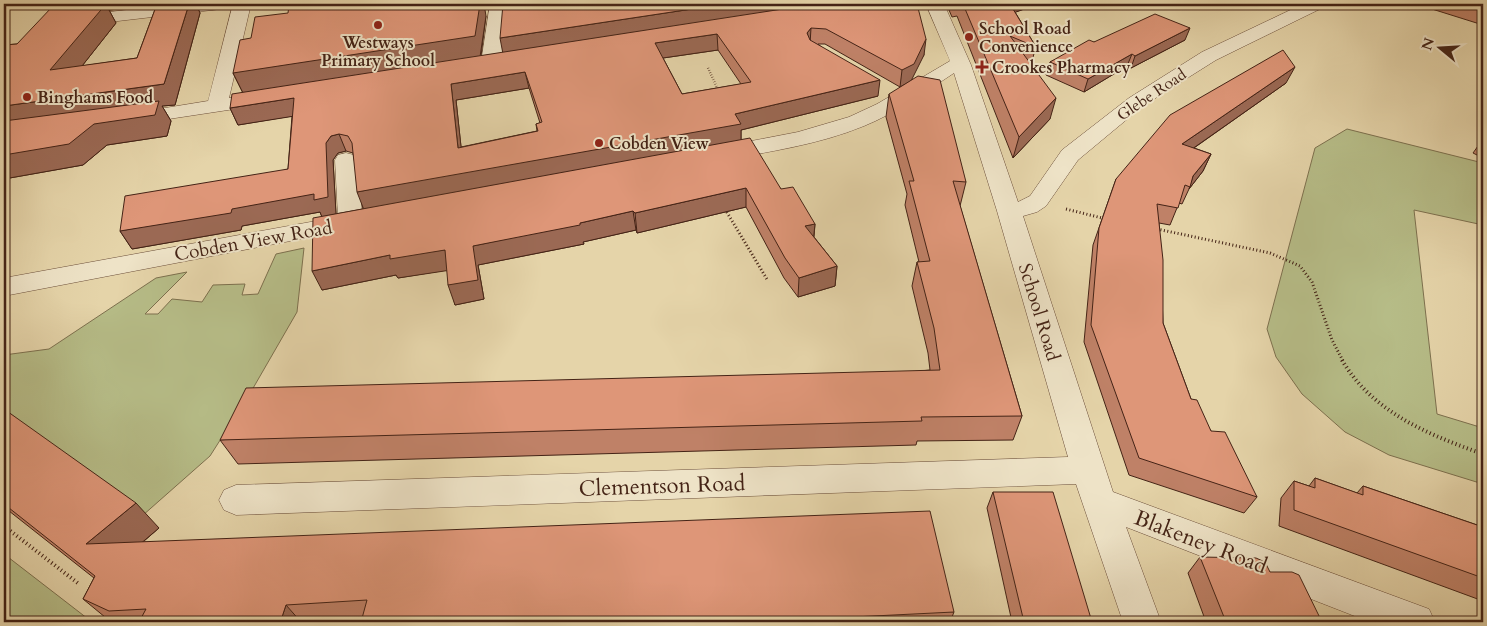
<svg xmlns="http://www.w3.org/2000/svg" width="1487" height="626" viewBox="0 0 1487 626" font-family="Cardo,serif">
	<rect width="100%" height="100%" fill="#e5d4a9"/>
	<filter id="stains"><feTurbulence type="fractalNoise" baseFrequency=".004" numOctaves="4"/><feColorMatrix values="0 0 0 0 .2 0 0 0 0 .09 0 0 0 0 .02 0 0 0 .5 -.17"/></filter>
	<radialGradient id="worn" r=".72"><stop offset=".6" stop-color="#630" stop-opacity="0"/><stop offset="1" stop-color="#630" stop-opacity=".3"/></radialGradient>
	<!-- green -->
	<path fill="#b6bc87" stroke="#7d704e" d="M1347,129L1483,163V225L1414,210L1437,414L1483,428V484L1389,455L1345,432L1302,394L1276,357L1267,329L1315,148Z
		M304,248L297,312L252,390L210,456L142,516L4,417V355L49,349L156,278L187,272L145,314H158L172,299L202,302L213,285L245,284L242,295L258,294L276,254Z
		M4,554L92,622H4Z"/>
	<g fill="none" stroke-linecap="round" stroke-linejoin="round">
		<!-- minor casing -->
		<g stroke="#6c4f3b" stroke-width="1">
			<path id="minor" d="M178,4H230L227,8L221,9L75,26L69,25L66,21L69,17L75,16Z
				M233,4H251L229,98L267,93L274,95L277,99L274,103L129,125L122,123L118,119L122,115L208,101Z
				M490,4H504L506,6L501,63L498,67H484L481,63Z
				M926,4H944L971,65L1018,202L1030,196L1062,150L1129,98L1202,52L1303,4H1324L1322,8L1216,60L1143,106L1078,160L1046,206L1037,212L1023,216L1113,492L1429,609L1435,622H1370L1126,527L1161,622H1123L1076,484L236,515L224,510L219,500L224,490L236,485L1068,457L997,211L954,73C925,92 896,113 864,126C818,145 767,152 718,161L710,159L707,154L710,149L798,132L849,117L877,104L950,61Z
				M346,153L354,155L357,160L363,222L358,228L4,296V278L338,217L335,160L338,155Z"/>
		</g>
		<!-- path-far2 -->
		<path stroke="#442316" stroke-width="2.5" stroke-dasharray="0.5 2" stroke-linecap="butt" d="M708,68L719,92"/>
		<!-- path-far1 -->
		<path stroke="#442316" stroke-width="3" stroke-dasharray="1 2.5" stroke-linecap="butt" d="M725,209L768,281
			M1066,209L1106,219
			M1157,229L1270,253L1300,266L1312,282L1332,340L1343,361"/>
		<!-- path -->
		<path stroke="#442316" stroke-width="4" stroke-dasharray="1 3" stroke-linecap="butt" d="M1342,360C1372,412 1429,435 1483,454
			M4,526L79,584"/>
		<!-- minor -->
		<use href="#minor" fill="#eee3c7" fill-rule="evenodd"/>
	</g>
	<!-- wall -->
	<path fill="#bf8167" stroke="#442316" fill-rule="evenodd" d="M72,4H132L129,8L109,10L116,23L82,66L137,58L157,4H196L200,13L175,105L162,106L171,121L167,136L107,145L83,165L4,179V45L17,44L60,9L71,8L70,6Z
		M917,4L924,55L900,87L825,44H818L878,96L741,130V139L781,189L815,224L814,237L837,266L835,286L798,297L784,278L746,207L637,233L636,230L583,242L584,244L478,265L484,299L455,305L447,270L398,278L396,275L322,290V217L320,212L242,226L241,230L132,249L120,231L288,169L292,116L238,125L230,108L243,93L233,73L486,16L481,56ZM718,50L741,84L682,94L663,58ZM529,88L540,123L536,124L537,131L461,147L456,100ZM346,151L353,153L363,209L336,214L333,160L338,153Z
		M950,4H1038L1015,12L1036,47L1031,64L1050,119L1013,158L957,16L952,17L949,10Z
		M1416,4H1483V25Z
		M1185,40L1131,68L1127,66L1084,92L1046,75L1050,62L1094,42Z
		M1286,83L1194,148L1211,154L1203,171L1189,189L1182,204L1179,203L1170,225L1159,223L1163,323L1191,399L1211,431L1257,497L1244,513L1129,475L1084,342L1093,245L1116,179Z
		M889,94L966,182L960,206L1022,416L1013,440L917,441L916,445L238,464L220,440L930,370L928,353L912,286L917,262H919L905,205L907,194L886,117Z
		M1483,139V158L1473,153Z
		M4,409L159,528L143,542L954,612L950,622H111L83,599L94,578L4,507Z
		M1315,478L1357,493L1363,486L1483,527V601L1279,526L1281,498L1294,481L1309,486Z
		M993,492L1092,622H1012L987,508Z
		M1200,557L1270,572L1322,622H1206L1188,573Z"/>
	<!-- shaded-wall -->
	<path fill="#9b6954" stroke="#442316" d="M87,4H132L129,8L109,10L116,23L63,90L50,70L74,14L70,6Z
		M189,4H196L200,13L175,105L162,106L171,121L167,136L107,145L83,165L4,179V106L164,84Z
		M480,4H484L486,16L480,57L244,95L233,73Z
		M725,4H824L503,54L500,38Z
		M1011,4H1038L1008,15Z
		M811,28L810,44L807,33Z
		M1190,28L1185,40L1131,68L1135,56Z
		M717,34L718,50L656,59L655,43Z
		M926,39L924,55L911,81L900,87L902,70Z
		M1132,54L1127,66L1084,92L1088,79Z
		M1295,67L1286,83L1175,161L1182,144Z
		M525,72L529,88L456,100L463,165L458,148L451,84Z
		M880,80L878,96L741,130V141L364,210L357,192L735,114Z
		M294,98L301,115L238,125L230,108Z
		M1056,98L1050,119L1013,158L1019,137Z
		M339,134L346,151L338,153L333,160L336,214L322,217L320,212L242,226L241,230L132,249L120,231L232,209L326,143L331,136Z
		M1211,154L1203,171L1189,189L1193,176Z
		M746,188V207L637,233L635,213Z
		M633,211L636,230L583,242L584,244L478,265L484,299L455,305L448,285L473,246L580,223Z
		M815,224L813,243L805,226Z
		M445,250L451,270L398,278L396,275L322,290L312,271L390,255Z
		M837,266L835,286L798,297L799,278Z
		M136,503L159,528L112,568L86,544Z
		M286,605L301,622H283L281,620Z"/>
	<!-- building -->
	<path fill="#de9678" stroke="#442316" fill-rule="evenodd" d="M72,4H87L70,6Z
		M106,4L50,70L137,58L157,4H189L164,84L4,106V74L7,70L4,65V45L17,44L52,7L60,9Z
		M301,4H480L475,36L233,73L240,40L251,38L255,17L288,13L289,5Z
		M503,4H725L500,38Z
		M815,4H917L926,39L914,64L902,70L826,29L811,28L807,33L810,40L880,80L735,114L741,124L357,192L352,143L348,136L339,134L331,136L326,143L328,197L314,200V194L232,209L231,213L120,231L125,196L288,169L294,98L230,108L232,94ZM717,34L751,82L682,94L655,43ZM525,72L542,122L536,124L538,131L458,148L451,84Z
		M963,4H1010L1036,47L1010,36L1056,98L1019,137Z
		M1466,4H1483V9Z
		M1155,14L1190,28L1135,56L1132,54L1088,79L1050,62L1089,40L1094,42Z
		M1283,50L1295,67L1182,144L1211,154L1193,176L1190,187L1185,185L1178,208L1157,204L1163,260V323L1191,399L1197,400L1211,431L1225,432L1257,497L1139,458L1091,325L1099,228L1116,179L1170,115Z
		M918,76L940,80L966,182L953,181L1022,416L921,417L922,421L220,440L246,388L940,370L934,328L917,262L930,261L909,181H914L889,94Z
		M159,101L155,115L94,124L69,144L4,155V121Z
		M750,138L781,189L793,187L815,224L805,226L837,266L799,278L785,258L746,188L635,213L633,211L580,223V225L473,246L478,280L448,285L445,250L390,259V255L312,271L313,218Z
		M4,409L136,503L86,544L930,511L954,612L853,617V622H762V619L707,622H361L367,600L286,605L281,620L239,622H139L146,609L109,611L83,599L95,576L4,504Z
		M1315,478L1363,495V486L1483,527V578L1294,510V481L1315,488Z
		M993,492H1053L1092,622H1024Z
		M1200,557L1256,558L1265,562L1270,572H1292L1299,575L1322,622H1226Z"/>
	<!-- markers -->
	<g fill="#8f2418" stroke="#eee3c7" stroke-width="2">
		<circle cx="378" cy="25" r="5"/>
		<circle cx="969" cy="37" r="5"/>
		<path d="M979.5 59.5h5v5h5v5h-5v5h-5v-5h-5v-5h5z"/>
		<circle cx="27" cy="97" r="5"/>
		<circle cx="599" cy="143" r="5"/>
	</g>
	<g text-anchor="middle" stroke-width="4" stroke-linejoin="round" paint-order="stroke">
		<!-- far-poi labels -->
		<g font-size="16" font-weight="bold" fill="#442316" stroke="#eee3c7" text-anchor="start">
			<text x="979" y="34">School Road<tspan x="979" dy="18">Convenience</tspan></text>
			<text x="378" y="48" text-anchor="middle">Westways<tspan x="378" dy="18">Primary School</tspan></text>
			<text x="992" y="73">Crookes Pharmacy</text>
			<text x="37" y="103">Binghams Food</text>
			<text x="609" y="149">Cobden View</text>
		</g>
		<!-- far-street labels -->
		<g font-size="16" fill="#442316" stroke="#eee3c7">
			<text transform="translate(1151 94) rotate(-34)" y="6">Glebe Road</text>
		</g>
		<!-- street labels -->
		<g font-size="19" fill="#442316" stroke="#eee3c7">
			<text transform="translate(253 240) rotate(-10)" y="7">Cobden View Road</text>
			<text transform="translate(1040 312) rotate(73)" y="7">School Road</text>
		</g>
		<!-- near-street labels -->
		<g font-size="22" fill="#442316" stroke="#eee3c7">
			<text transform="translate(662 485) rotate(-2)" y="8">Clementson Road</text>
			<text transform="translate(1201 541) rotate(21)" y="8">Blakeney Road</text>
		</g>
	</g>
	<!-- margin -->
	<rect width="1487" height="626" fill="none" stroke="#e5d4a9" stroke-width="20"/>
	<rect x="5" y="5" width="1477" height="616" fill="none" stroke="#442316" stroke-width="2.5"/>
	<rect x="10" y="10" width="1467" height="606" fill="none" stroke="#442316"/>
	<!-- north arrow -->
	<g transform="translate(1440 48) rotate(288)" stroke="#eee3c7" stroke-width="4" paint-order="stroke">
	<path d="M0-4L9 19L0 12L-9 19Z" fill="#442316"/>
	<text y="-8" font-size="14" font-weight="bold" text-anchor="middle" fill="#442316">N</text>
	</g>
	<rect width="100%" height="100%" filter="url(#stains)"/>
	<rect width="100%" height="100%" fill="url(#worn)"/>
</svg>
